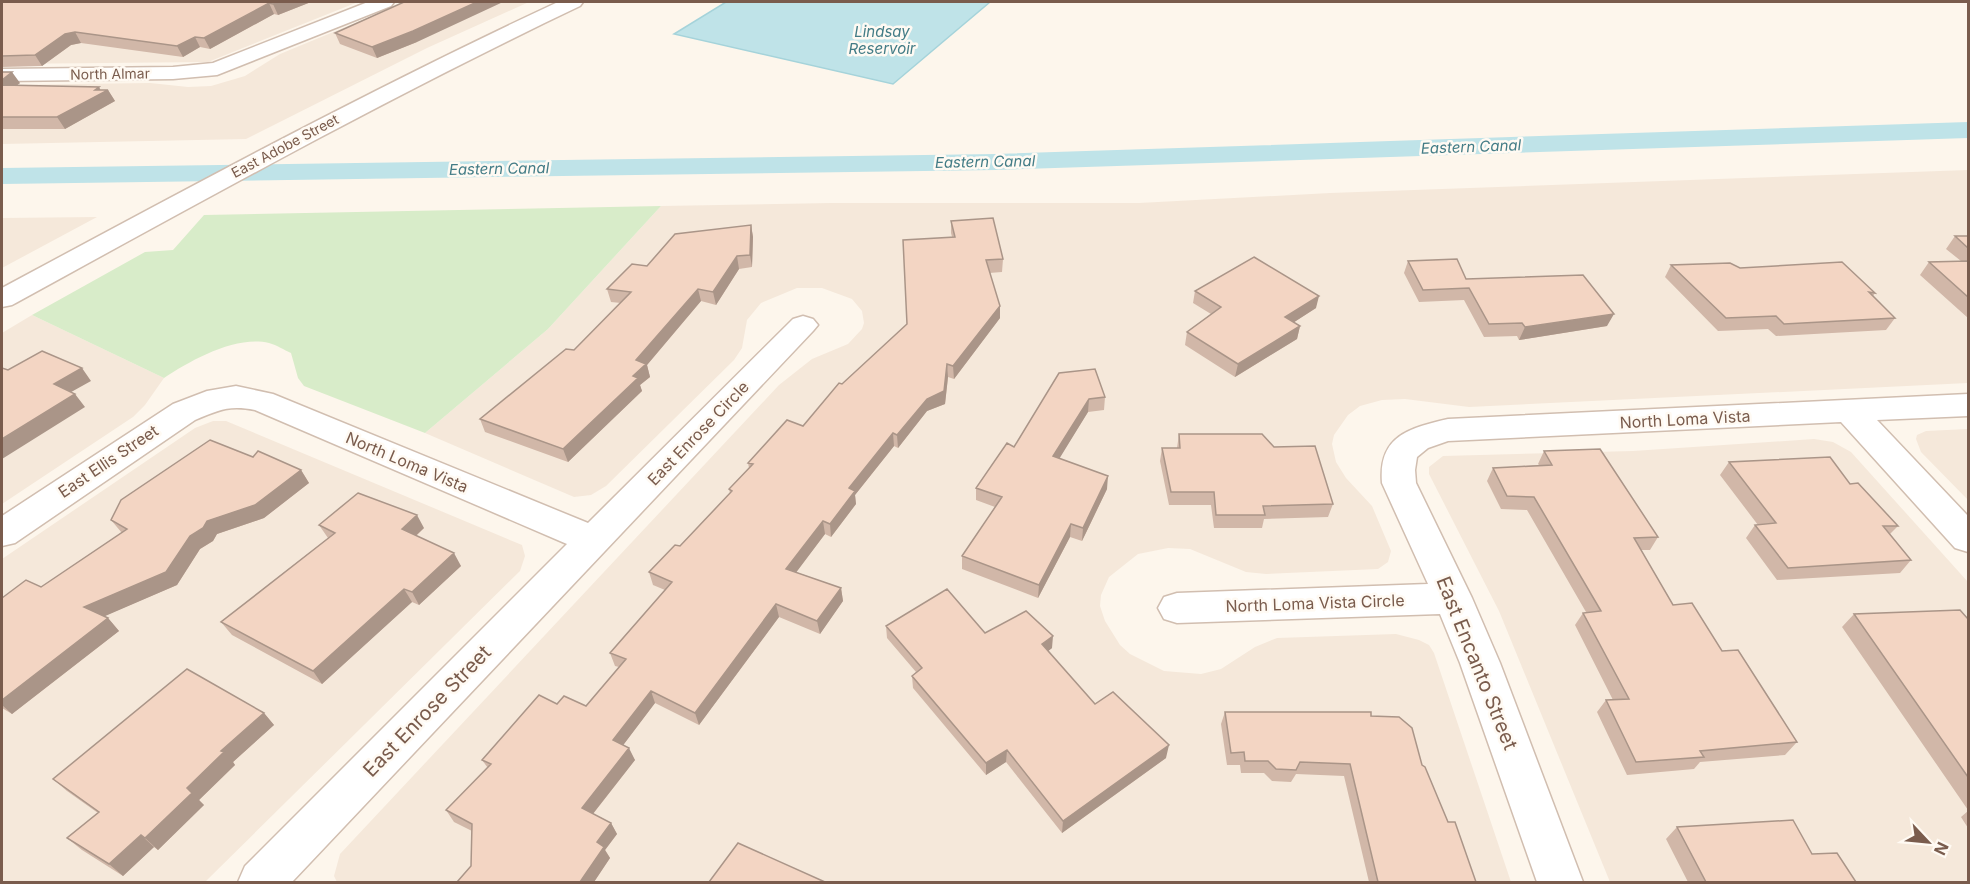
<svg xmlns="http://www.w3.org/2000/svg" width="1970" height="884" viewBox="0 0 1970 884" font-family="Inter,sans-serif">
	<rect width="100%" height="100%" fill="#fdf6ec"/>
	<!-- residential -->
	<path fill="#f5e8da" d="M2,2H358L208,62L2,64Z
		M406,2H529L427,48L246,139L2,144V85L150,83L188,87L211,86L245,76L280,54Z
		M1968,170V383L1469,407L1405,399L1382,400L1360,406L1348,415L1334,435L1332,444L1336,462L1346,478L1372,506L1391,551L1388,562L1378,569L1266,574L1246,572L1190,549L1168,548L1138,554L1109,577L1101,595L1100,606L1105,621L1120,645L1130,654L1164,671L1201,674L1221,669L1255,647L1277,638L1396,634L1419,640L1429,645L1434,653L1511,882H337L334,876L340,854L779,385L812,359L848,344L862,329L864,323L862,311L852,299L822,288H797L761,303L747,320L742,348L734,360L606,486L591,495L574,497L425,433L548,329L661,206L831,203H1139L1330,193Z
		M97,217L2,268V218Z
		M32,315L164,378L145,405L133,417L2,504V333Z
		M213,421H226L522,545L525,556L520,571L205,882H2V559L195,428Z
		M1968,429V500L1921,452L1916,439L1917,435L1926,431Z
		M1814,439L1833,442L1851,452L1968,582V882H1610L1499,611L1429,474V467L1443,456L1633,451Z"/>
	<!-- green -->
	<path fill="#d8ecc9" d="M661,206L548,329L425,433L304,386L298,378L291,353C284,350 277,345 269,343C236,335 191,360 164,378L32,315L145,252L173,250L204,215Z"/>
	<!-- water -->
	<path fill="#bfe3e8" stroke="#a5d3da" stroke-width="1.5" d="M726,2H990L893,84L674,34Z"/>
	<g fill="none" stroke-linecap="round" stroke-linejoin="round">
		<!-- canal -->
		<path fill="#bfe3e8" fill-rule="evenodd" d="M1968,122V138L996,170L2,184V168L996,154Z"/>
		<!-- minor casing -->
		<g stroke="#d1beb0" stroke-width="3">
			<path id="minor" d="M368,2H394L391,6L217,75L173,79L2,81V69L173,67L213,63Z
				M558,2H583L580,6C387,98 200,202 12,305L2,307V288C186,189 369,90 558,2Z
				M803,316L813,319L818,325L813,331L292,882H238L245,866L567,544L255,410C229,405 219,410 195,420L15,543L2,546V516L173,404L207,391L236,386L273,394L588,523L793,319Z
				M1968,394V416L1877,420L1968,516V552L1955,548L1841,422L1448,441L1428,448L1417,457L1415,470L1416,483L1472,598L1500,663L1583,882H1537L1460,663L1440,614L1177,623L1164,619L1158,608L1164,597L1177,593L1428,584L1382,483C1378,436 1409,428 1448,419Z"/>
		</g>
		<!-- minor -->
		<use href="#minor" fill="#fff" fill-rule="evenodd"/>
	</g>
	<!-- wall -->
	<path fill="#d1b7a8" d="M2,2H311L278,15L274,14L210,49L200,47L183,57L81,43L71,45L42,66L2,67Z
		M335,33L417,42L377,58L340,44Z
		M2,80L20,83L16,86L99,87L100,90H108L115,101L65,129H2Z
		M951,221L1003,259L1002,272L989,273L1000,318L954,379L948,377L945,404L927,411L898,448L894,446L855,495L856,504L831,537L825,534L796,572L841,588L843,601L820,634L779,617L699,725L655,703L623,745L635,760L593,814L611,823L617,834L605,850L610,858L594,882H457L471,866L472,831L454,822L446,810L488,768L482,760L557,704L586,706L619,667L615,666L610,653L665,590L653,585L649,572L680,546L730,493L729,489L749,468L748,463L803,426L842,384L907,324L952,237L951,233Z
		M751,225L753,237L752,267L739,269L716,305L701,301L647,365L650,377L640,385L642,391L568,462L485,432L480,419L574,350L621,303L611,302L607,289L647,266Z
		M1955,236H1968V318L1920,275L1929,262L1961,261L1946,249Z
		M1408,261L1466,279L1607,326L1519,340L1517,336L1484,337L1464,300L1419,302L1404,273Z
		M1671,265L1740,268L1875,293L1873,296L1895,318L1886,330L1776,336L1768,329L1718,331L1665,277Z
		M1195,291L1316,308L1294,322L1300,326L1297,339L1235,377L1185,345L1187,332L1211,314L1193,303Z
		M1095,369L1105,397L1104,410L1088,412L1059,458L1107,489L1082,541L1070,537L1038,598L962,569V556L995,507L976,500V488L1014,447Z
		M1179,434L1333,504L1328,517L1264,519L1262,528H1214L1211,505H1169L1160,461L1162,448H1177Z
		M1544,451L1658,537L1650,550H1641L1673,605L1722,651L1797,742L1785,755L1700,762L1694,769L1627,775L1597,712L1606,700H1613L1575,625L1583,613L1586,612L1527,510L1501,509L1487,481L1493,468L1539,465L1538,464Z
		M253,457L301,470L309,483L264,518L217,534L213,541L200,549L177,585L104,616L108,618L119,631L12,714L2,708V598L41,587L122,533L111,520Z
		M1729,462L1850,484L1898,526L1890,534L1911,560L1900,573L1777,580L1746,538L1755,525H1758L1720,475Z
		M319,525L424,528L416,536L461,566L419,605L412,602L322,684L232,635L221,622L328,538Z
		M1854,614L1968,619V810L1842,627Z
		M886,626L985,633L1052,648L1048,651L1095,704L1166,758L1062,833L1006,762L986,775L913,688L912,676L916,672L887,638Z
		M1225,712L1371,716L1422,765L1476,882H1369L1344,776L1296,774L1291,782L1272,781L1264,773H1241L1240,765H1227L1221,724Z
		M264,713L274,725L233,762L235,765L199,800L204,805L158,850L154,847L123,876L82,850L67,838L98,813L67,791L53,779Z
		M1968,811V828L1961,817Z
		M1677,827L1812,854L1856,882H1688L1666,839Z"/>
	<!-- shaded-wall -->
	<path fill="#aa9588" d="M279,2H311L278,15L273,4Z
		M477,2H503L417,42L377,58L372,47Z
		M269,3L274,14L210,49L204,38Z
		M75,32L81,43L71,45L42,66L35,55L65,34Z
		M195,37L200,47L183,57L177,46Z
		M12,72L20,83L2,96V80Z
		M99,87L102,93L108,90L115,101L65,129L57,117Z
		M751,225L753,237L752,267L750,255Z
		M737,256L739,269L716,305L713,292Z
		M698,289L701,301L647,365L650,377L640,385L642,391L568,462L563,449L633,376L636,360Z
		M1319,296L1316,308L1282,330L1285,317Z
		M1000,306V318L954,379L953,366Z
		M1614,314L1607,326L1519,340L1525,327Z
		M1300,326L1297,339L1235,377L1238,364Z
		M947,364L948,377L945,404L927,411L898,448L897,435L927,399Z
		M82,368L91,381L64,396L54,384Z
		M75,394L85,407L2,459V439Z
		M1089,399L1088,412L1053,469V456Z
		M893,433L894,446L855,495L856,504L831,537L830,524L849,488Z
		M301,470L309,483L264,518L217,534L213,541L200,549L177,585L96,620L84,607L190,536L207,521Z
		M1108,476L1107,489L1082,541L1083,528Z
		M417,515L424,528L409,542L402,529Z
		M823,521L825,534L789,582L786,569Z
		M1071,524L1070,537L1038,598L1039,585Z
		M454,553L461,566L419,605L412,592Z
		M841,588L843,601L820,634L817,621Z
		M404,589L412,602L322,684L313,671Z
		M776,604L779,617L699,725L695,713Z
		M108,618L119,631L12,714L2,705V700Z
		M1053,636L1052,648L1041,657L1042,644Z
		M651,691L655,703L618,752L613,740Z
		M264,713L274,725L233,762L235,765L199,800L204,805L158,850L145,838L187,788L221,751Z
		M1169,745L1166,758L1062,833L1063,821Z
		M629,748L635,760L588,820L582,808Z
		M1007,750L1006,762L986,775V763Z
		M611,823L617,834L605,850L610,858L594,882H580L597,842Z
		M141,835L154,847L123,876L109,864Z"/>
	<!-- building -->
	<path fill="#f3d5c3" stroke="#aa9588" stroke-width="1.5" d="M2,2H279L273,4L269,3L204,38L195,37L177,46L75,32L65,34L35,55L2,56Z
		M404,2H477L413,31L372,47L335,33Z
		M2,72H12L2,80Z
		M2,85L99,87L95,90H108L57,117H2Z
		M993,218L1003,259L986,260L1000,306L953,366L947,364L944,391L927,399L897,435L893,433L849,488L855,491L830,524L823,521L786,569L841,588L817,621L776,604L695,713L651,691L613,740L629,748L582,808L611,823L597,842L604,847L580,882H457L471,866L472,824L446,810L491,764L482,760L539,695L557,704L564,696L586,706L626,659L610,653L672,582L649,572L675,545L680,546L732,491L729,489L753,464L748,463L787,420L803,426L839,383L842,384L907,324L903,240L955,237L951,221Z
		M751,225L750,255L737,256L713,292L698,289L636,360L646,364L633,376L638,378L563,449L480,419L566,349L574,350L631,292L607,289L632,264L647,266L675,234Z
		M1955,236H1968V248Z
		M1254,257L1319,296L1285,317L1300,326L1238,364L1187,332L1221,307L1195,291Z
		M1457,259L1466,279L1583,275L1614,314L1525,327L1522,323L1489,324L1469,288L1423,290L1408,261Z
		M1968,261V297L1929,262Z
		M1842,262L1875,293L1869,292L1895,318L1784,324L1776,316L1726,318L1671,265L1730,263L1740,268Z
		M42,351L82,368L54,384L75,394L2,439V368L8,370Z
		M1095,369L1105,397L1089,399L1053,456L1108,476L1083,528L1071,524L1039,585L962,556L1002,497L976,488L1007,443L1014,447L1059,373Z
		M1179,434H1262L1274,447L1315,446L1333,504L1263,506L1265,515H1216L1214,492H1171L1162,448H1180Z
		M210,440L253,457L258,451L301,470L255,505L207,521L203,528L190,536L166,572L84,607L108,618L2,700V598L26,580L41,587L127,529L111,520L121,500Z
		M1600,449L1658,537L1634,538L1673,605L1692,603L1722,651L1738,650L1797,742L1700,751L1704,757L1636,762L1606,700L1629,699L1583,613L1601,611L1534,497L1507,496L1493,468L1552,465L1544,451Z
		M1830,457L1850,484L1858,483L1898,526H1883L1911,560L1788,568L1755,525L1776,523L1729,462Z
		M358,493L417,515L402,529L454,553L412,592L404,589L313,671L221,622L335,533L319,525Z
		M947,589L985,633L1026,611L1053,636L1042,644L1095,704L1113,692L1169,745L1063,821L1007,750L986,763L912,676L922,668L886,626Z
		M1960,610L1968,619V777L1854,614Z
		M187,669L264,713L221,751L224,752L187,788L192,793L145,838L141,835L109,864L67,838L99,812L53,779Z
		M1225,712H1371V716L1399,717L1412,728L1422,765L1425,767L1448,822H1455L1476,882H1378L1350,764L1300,762L1296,770L1276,769L1268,761H1245L1244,752L1231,753Z
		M1793,820L1812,854L1837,853L1856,882H1706L1677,827Z
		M738,843L825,882H709Z"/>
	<g text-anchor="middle" stroke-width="5" stroke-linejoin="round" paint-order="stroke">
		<!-- far-street labels -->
		<g font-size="14" fill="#7a5c4d" stroke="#fffaf3">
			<text transform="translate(110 74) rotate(-1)" y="5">North Almar</text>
			<text transform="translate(285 146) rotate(-28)" y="5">East Adobe Street</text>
		</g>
		<!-- far-water labels -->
		<g font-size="15" font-style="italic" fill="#437c86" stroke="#fffaf3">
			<text x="882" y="37">Lindsay<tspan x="882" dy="17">Reservoir</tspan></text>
			<text transform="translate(1471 147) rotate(-2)" y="5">Eastern Canal</text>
			<text transform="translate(985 162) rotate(-1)" y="5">Eastern Canal</text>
			<text transform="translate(499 169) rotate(-1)" y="5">Eastern Canal</text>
		</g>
		<!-- street labels -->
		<g font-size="16" fill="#7a5c4d" stroke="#fffaf3">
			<text transform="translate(1685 419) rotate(-3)" y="6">North Loma Vista</text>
			<text transform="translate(698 433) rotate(-46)" y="6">East Enrose Circle</text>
			<text transform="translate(108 461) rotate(-34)" y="6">East Ellis Street</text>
			<text transform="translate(407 462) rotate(23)" y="6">North Loma Vista</text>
			<text transform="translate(1315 603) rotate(-2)" y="6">North Loma Vista Circle</text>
		</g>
		<!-- near-street labels -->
		<g font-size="20" fill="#7a5c4d" stroke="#fffaf3">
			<text transform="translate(1477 663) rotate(68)" y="7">East Encanto Street</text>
			<text transform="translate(427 711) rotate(-46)" y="7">East Enrose Street</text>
		</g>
	</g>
	<!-- border -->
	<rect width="1970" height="884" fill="none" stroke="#7a5c4d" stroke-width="6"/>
	<!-- north arrow -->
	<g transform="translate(1928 842) rotate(116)" stroke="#fffaf3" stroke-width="4.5" paint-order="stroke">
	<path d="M0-4.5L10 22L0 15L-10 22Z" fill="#7a5c4d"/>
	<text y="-9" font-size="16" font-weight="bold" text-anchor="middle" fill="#7a5c4d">N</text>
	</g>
</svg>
